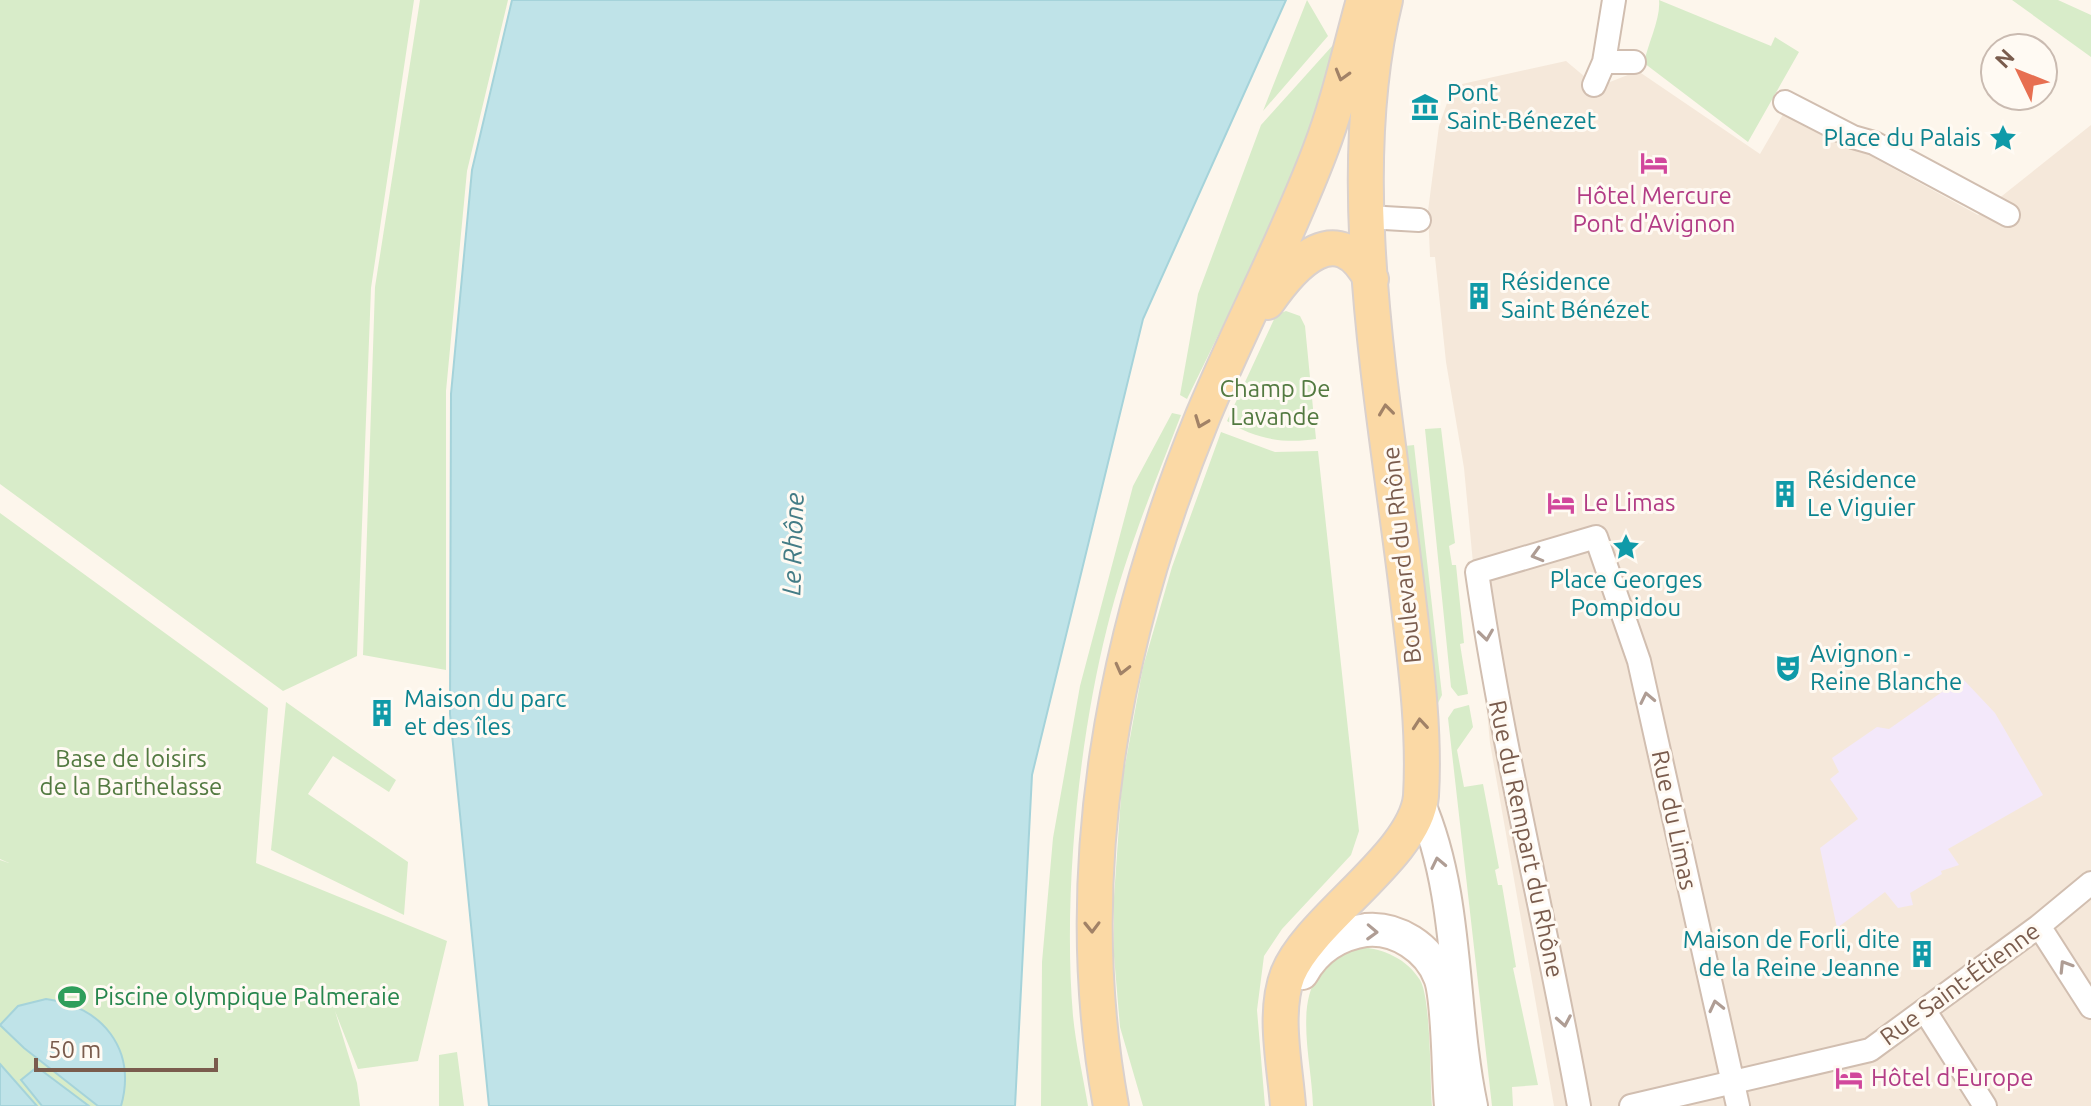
<svg xmlns="http://www.w3.org/2000/svg" width="2091" height="1106" viewBox="0 0 2091 1106" font-family="Ubuntu,sans-serif">
	<rect width="100%" height="100%" fill="#fdf6ec"/>
	<!-- residential -->
	<path fill="#f5e8da" d="M1566,61L1597,87L1638,71L1760,154L1789,104L1876,159L1978,215L2091,125V1106H1554L1490,743L1464,468L1446,362L1435,257H1430L1428,211L1439,126L1453,86Z"/>
	<!-- education -->
	<path fill="#f3e8fa" d="M1962,678L1995,713L2043,795L1948,849L1959,865L1941,871L1942,874L1910,893L1913,905L1898,908L1885,892L1837,928L1820,848L1858,819L1830,779L1839,772L1832,758L1877,727L1889,729Z"/>
	<!-- green -->
	<path fill="#d8ecc9" d="M0,0H414L371,288L357,656L283,691L0,484Z
		M420,0H508L467,171L446,391V670L363,655L375,287Z
		M1307,0L1328,36L1263,111Z
		M1659,0L1771,46L1775,37L1799,52L1748,142L1644,63C1648,43 1661,18 1659,0Z
		M2012,0H2058L2091,15V57Z
		M1342,35C1306,163 1245,280 1187,399L1180,395L1198,294L1261,125Z
		M1286,311L1300,316L1305,326L1316,439C1285,444 1254,439 1227,421L1276,315Z
		M1172,413L1181,415C1154,485 1125,555 1107,628C1078,743 1063,898 1073,1016C1076,1046 1083,1076 1088,1106H1041L1042,962L1053,838L1080,686L1133,486Z
		M1441,428L1455,543L1449,546L1452,565H1456L1464,643L1460,644L1468,694L1458,696L1451,687L1425,429Z
		M1221,432L1275,452L1318,451L1359,831L1351,855L1282,929L1264,956L1257,1010L1265,1106H1143L1120,1027L1114,956V897L1122,782L1143,667L1172,567Z
		M1414,445L1442,695L1434,711L1405,446Z
		M0,513L268,708L256,863L447,941L418,1061L358,1069L335,1011L357,1083L360,1106H0V860L9,863L0,859Z
		M286,702L396,780L389,792L333,756L308,794L408,862L404,915L271,850Z
		M1469,705L1473,727L1457,750L1464,787L1483,784L1499,868L1495,870L1498,885H1502L1516,967L1513,968L1538,1085L1512,1087L1513,1106H1492L1448,718L1454,709Z
		M1361,947C1384,949 1407,959 1420,980C1431,998 1430,1080 1432,1106H1313C1311,1045 1282,969 1361,947Z
		M457,1052L464,1106H439V1055Z"/>
	<!-- water -->
	<path fill="#bfe3e8" stroke="#a5d3da" stroke-width="2" d="M512,0H1286L1143,319L1032,775L1015,1106H489L450,714L451,394L472,170Z
		M46,999C102,1006 137,1049 121,1106H98L24,1048L0,1025L18,1006Z
		M0,1064L37,1106H0Z
		M37,1067L89,1106H42L21,1080Z"/>
	<g fill="none" stroke-linecap="round" stroke-linejoin="round">
		<!-- minor casing -->
		<g stroke="#d1beb0" stroke-width="26">
			<path id="minor" d="M1604,62H1634
				M1594,85L1604,62L1614,0
				M1785,102L1853,137L1874,143L2008,215
				M1367,217L1419,220
				M2039,926L2091,1007
				M1925,1011L1985,1106
				M1579,1106C1547,927 1503,752 1477,572L1596,537L1639,661L1738,1106
				M1631,1106L1870,1050L2039,926L2091,883"/>
		</g>
		<!-- tertiary casing -->
		<g stroke="#d1beb0" stroke-width="32">
			<path id="tertiary" d="M1420,802C1461,896 1452,1007 1473,1106"/>
		</g>
		<!-- secondary casing -->
		<g stroke="#d6c0b0" stroke-width="36">
			<path id="secondary" d="M1302,973C1316,948 1339,934 1366,930C1397,927 1429,948 1440,977C1449,999 1448,1077 1451,1106"/>
		</g>
		<!-- primary casing -->
		<g stroke="#dad1cd" stroke-width="38">
			<path id="primary" d="M1267,302C1294,263 1337,216 1371,279
				M1111,1106C1068,872 1114,634 1203,416C1240,327 1286,241 1320,151C1339,102 1350,50 1364,0
				M1288,1106C1285,1065 1273,1013 1288,974C1310,919 1416,855 1421,796C1425,728 1415,658 1407,590C1385,406 1340,182 1385,0"/>
		</g>
		<!-- minor -->
		<use href="#minor" stroke="#fff" stroke-width="22"/>
		<!-- tertiary -->
		<use href="#tertiary" stroke="#fff" stroke-width="28"/>
		<!-- secondary -->
		<use href="#secondary" stroke="#fff" stroke-width="32"/>
		<!-- primary -->
		<use href="#primary" stroke="#fbd9a5" stroke-width="34"/>
	</g>
	<!-- one-way arrows -->
	<defs><path id="oneway-chevron" d="M-2-3.5L2.5 0L-2 3.5" fill="none" stroke-width="1.6" stroke-linecap="round" stroke-linejoin="round" transform="scale(2)"/></defs>
	<g stroke="#a18267">
		<use href="#oneway-chevron" transform="translate(1342 75) rotate(106)"/>
		<use href="#oneway-chevron" transform="translate(1386 410) rotate(-97)"/>
		<use href="#oneway-chevron" transform="translate(1201 422) rotate(111)"/>
		<use href="#oneway-chevron" transform="translate(1122 669) rotate(104)"/>
		<use href="#oneway-chevron" transform="translate(1420 724) rotate(-95)"/>
		<use href="#oneway-chevron" transform="translate(1092 927) rotate(89)"/>
	</g>
	<g stroke="#af9d94">
		<use href="#oneway-chevron" transform="translate(1537 555) rotate(164)"/>
		<use href="#oneway-chevron" transform="translate(1486 635) rotate(82)"/>
		<use href="#oneway-chevron" transform="translate(1647 698) rotate(-102)"/>
		<use href="#oneway-chevron" transform="translate(1438 863) rotate(-102)"/>
		<use href="#oneway-chevron" transform="translate(1372 932) rotate(2)"/>
		<use href="#oneway-chevron" transform="translate(2065 966) rotate(-122)"/>
		<use href="#oneway-chevron" transform="translate(1716 1006) rotate(-103)"/>
		<use href="#oneway-chevron" transform="translate(1564 1021) rotate(80)"/>
	</g>
	<!-- icons -->
	<defs>
		<g id="museum-bare" transform="scale(2.16)"><path d="M0-6L6-3V-2H-6V-3ZM-5-1h2V3h-2ZM-1-1h2V3h-2ZM3-1h2V3H3ZM-6 4H6V6H-6Z" fill="#0f9aa8" stroke="#fffaf3" stroke-width="2.5" paint-order="stroke"/></g>
		<g id="sight-bare" transform="scale(2.16)"><path d="M0-6L1.8-2.2L6-1.7L2.9 1.2L3.7 5.4L0 3.3L-3.7 5.4L-2.9 1.2L-6-1.7L-1.8-2.2Z" fill="#0f9aa8" stroke="#fffaf3" stroke-width="2.5" paint-order="stroke"/></g>
		<g id="hotel-bare" transform="scale(2.16)"><path d="M-6-4.5h1.5V1H6V5H4.5V3h-9V5H-6ZM-4 0a1.8 1.8 0 1 1 3.6 0ZM.5 0V-2.5h3Q6-2.5 6 0Z" fill="#d1479c" stroke="#fffaf3" stroke-width="2.5" paint-order="stroke"/></g>
		<g id="building-bare" transform="scale(2.16)"><path d="M-4-6H4V6H1V3H-1V6H-4ZM-2.5-4.3h1.7v1.8h-1.7ZM.8-4.3h1.7v1.8H.8ZM-2.5-1h1.7V.8h-1.7ZM.8-1h1.7V.8H.8Z" fill="#0f9aa8" stroke="#fffaf3" stroke-width="2.5" paint-order="stroke"/></g>
		<g id="theatre-bare" transform="scale(2.16)"><path d="M-5-5.5Q0-4 5-5.5V0Q5 5 0 6Q-5 5-5 0ZM-3.3-2.5H-1v1.5H-3.3ZM1-2.5H3.3v1.5H1ZM-2.8 1Q0 5.5 2.8 1Z" fill="#0f9aa8" stroke="#fffaf3" stroke-width="2.5" paint-order="stroke"/></g>
		<g id="stadium-bare" transform="scale(2.16)"><path d="M0-5a6.5 5 0 1 0 0 10a6.5 5 0 1 0 0-10ZM-3.5-1.8h7v3.6h-7Z" fill="#2e9e5b" stroke="#fffaf3" stroke-width="2.5" paint-order="stroke"/></g>
	</defs>
	<g fill-rule="evenodd">
		<use href="#museum-bare" x="1425" y="107"/>
		<use href="#sight-bare" x="2003" y="138"/>
		<use href="#hotel-bare" x="1654" y="163"/>
		<use href="#building-bare" x="1479" y="296"/>
		<use href="#building-bare" x="1785" y="494"/>
		<use href="#hotel-bare" x="1561" y="503"/>
		<use href="#sight-bare" x="1626" y="547"/>
		<use href="#theatre-bare" x="1788" y="668"/>
		<use href="#building-bare" x="382" y="713"/>
		<use href="#building-bare" x="1922" y="954"/>
		<use href="#stadium-bare" x="72" y="997"/>
		<use href="#hotel-bare" x="1849" y="1078"/>
	</g>
	<g text-anchor="middle" stroke-width="6" stroke-linejoin="round" paint-order="stroke">
		<!-- culture labels -->
		<g font-size="24" fill="#0d838f" stroke="#fffaf3" text-anchor="start">
			<text x="1447" y="101">Pont<tspan x="1447" dy="28">Saint-Bénezet</tspan></text>
			<text x="1981" y="146" text-anchor="end">Place du Palais</text>
			<text x="1501" y="290">Résidence<tspan x="1501" dy="28">Saint Bénézet</tspan></text>
			<text x="1807" y="488">Résidence<tspan x="1807" dy="28">Le Viguier</tspan></text>
			<text x="1626" y="588" text-anchor="middle">Place Georges<tspan x="1626" dy="28">Pompidou</tspan></text>
			<text x="1810" y="662">Avignon -<tspan x="1810" dy="28">Reine Blanche</tspan></text>
			<text x="404" y="707">Maison du parc<tspan x="404" dy="28">et des îles</tspan></text>
			<text x="1900" y="948" text-anchor="end">Maison de Forli, dite<tspan x="1900" dy="28">de la Reine Jeanne</tspan></text>
		</g>
		<!-- hotel labels -->
		<g font-size="24" fill="#b23c85" stroke="#fffaf3" text-anchor="start">
			<text x="1654" y="204" text-anchor="middle">Hôtel Mercure<tspan x="1654" dy="28">Pont d'Avignon</tspan></text>
			<text x="1583" y="511">Le Limas</text>
			<text x="1871" y="1086">Hôtel d'Europe</text>
		</g>
		<!-- park labels -->
		<g font-size="24" fill="#537a41" stroke="#fffaf3">
			<text x="1275" y="397">Champ De<tspan x="1275" dy="28">Lavande</tspan></text>
			<text x="131" y="767">Base de loisirs<tspan x="131" dy="28">de la Barthelasse</tspan></text>
		</g>
		<!-- street labels -->
		<g font-size="24" fill="#7a5c4d" stroke="#fffaf3">
			<text transform="translate(1402 555) rotate(-96)" y="8">Boulevard du Rhône</text>
			<text transform="translate(1674 820) rotate(78)" y="8">Rue du Limas</text>
			<text transform="translate(1526 839) rotate(78)" y="8">Rue du Rempart du Rhône</text>
			<text transform="translate(1960 984) rotate(-36)" y="8">Rue Saint-Étienne</text>
		</g>
		<!-- leisure labels -->
		<g font-size="24" fill="#27864d" stroke="#fffaf3" text-anchor="start">
			<text x="94" y="1005">Piscine olympique Palmeraie</text>
		</g>
		<!-- water labels -->
		<g font-size="26" font-style="italic" fill="#437c86" stroke="#fffaf3">
			<text transform="translate(793 544) rotate(-88)" y="9">Le Rhône</text>
		</g>
	</g>
	<!-- north arrow -->
	<g transform="translate(2019 72) rotate(313)"><circle r="38" fill="#fffaf3" stroke="#cabbb1" stroke-width="2"/>
	<path d="M0-6L14 30L0 20L-14 30Z" fill="#e76f51"/>
	<text y="-12" font-size="22" font-weight="bold" text-anchor="middle" fill="#7a5c4d">N</text>
	</g>
	<!-- scale -->
	<path d="M36 1058v12h180v-12" fill="none" stroke="#7a5c4d" stroke-width="4"/>
	<text x="48" y="1058" font-size="24" fill="#7a5c4d" stroke="#fffaf3" stroke-width="6" paint-order="stroke">50 m</text>
</svg>
